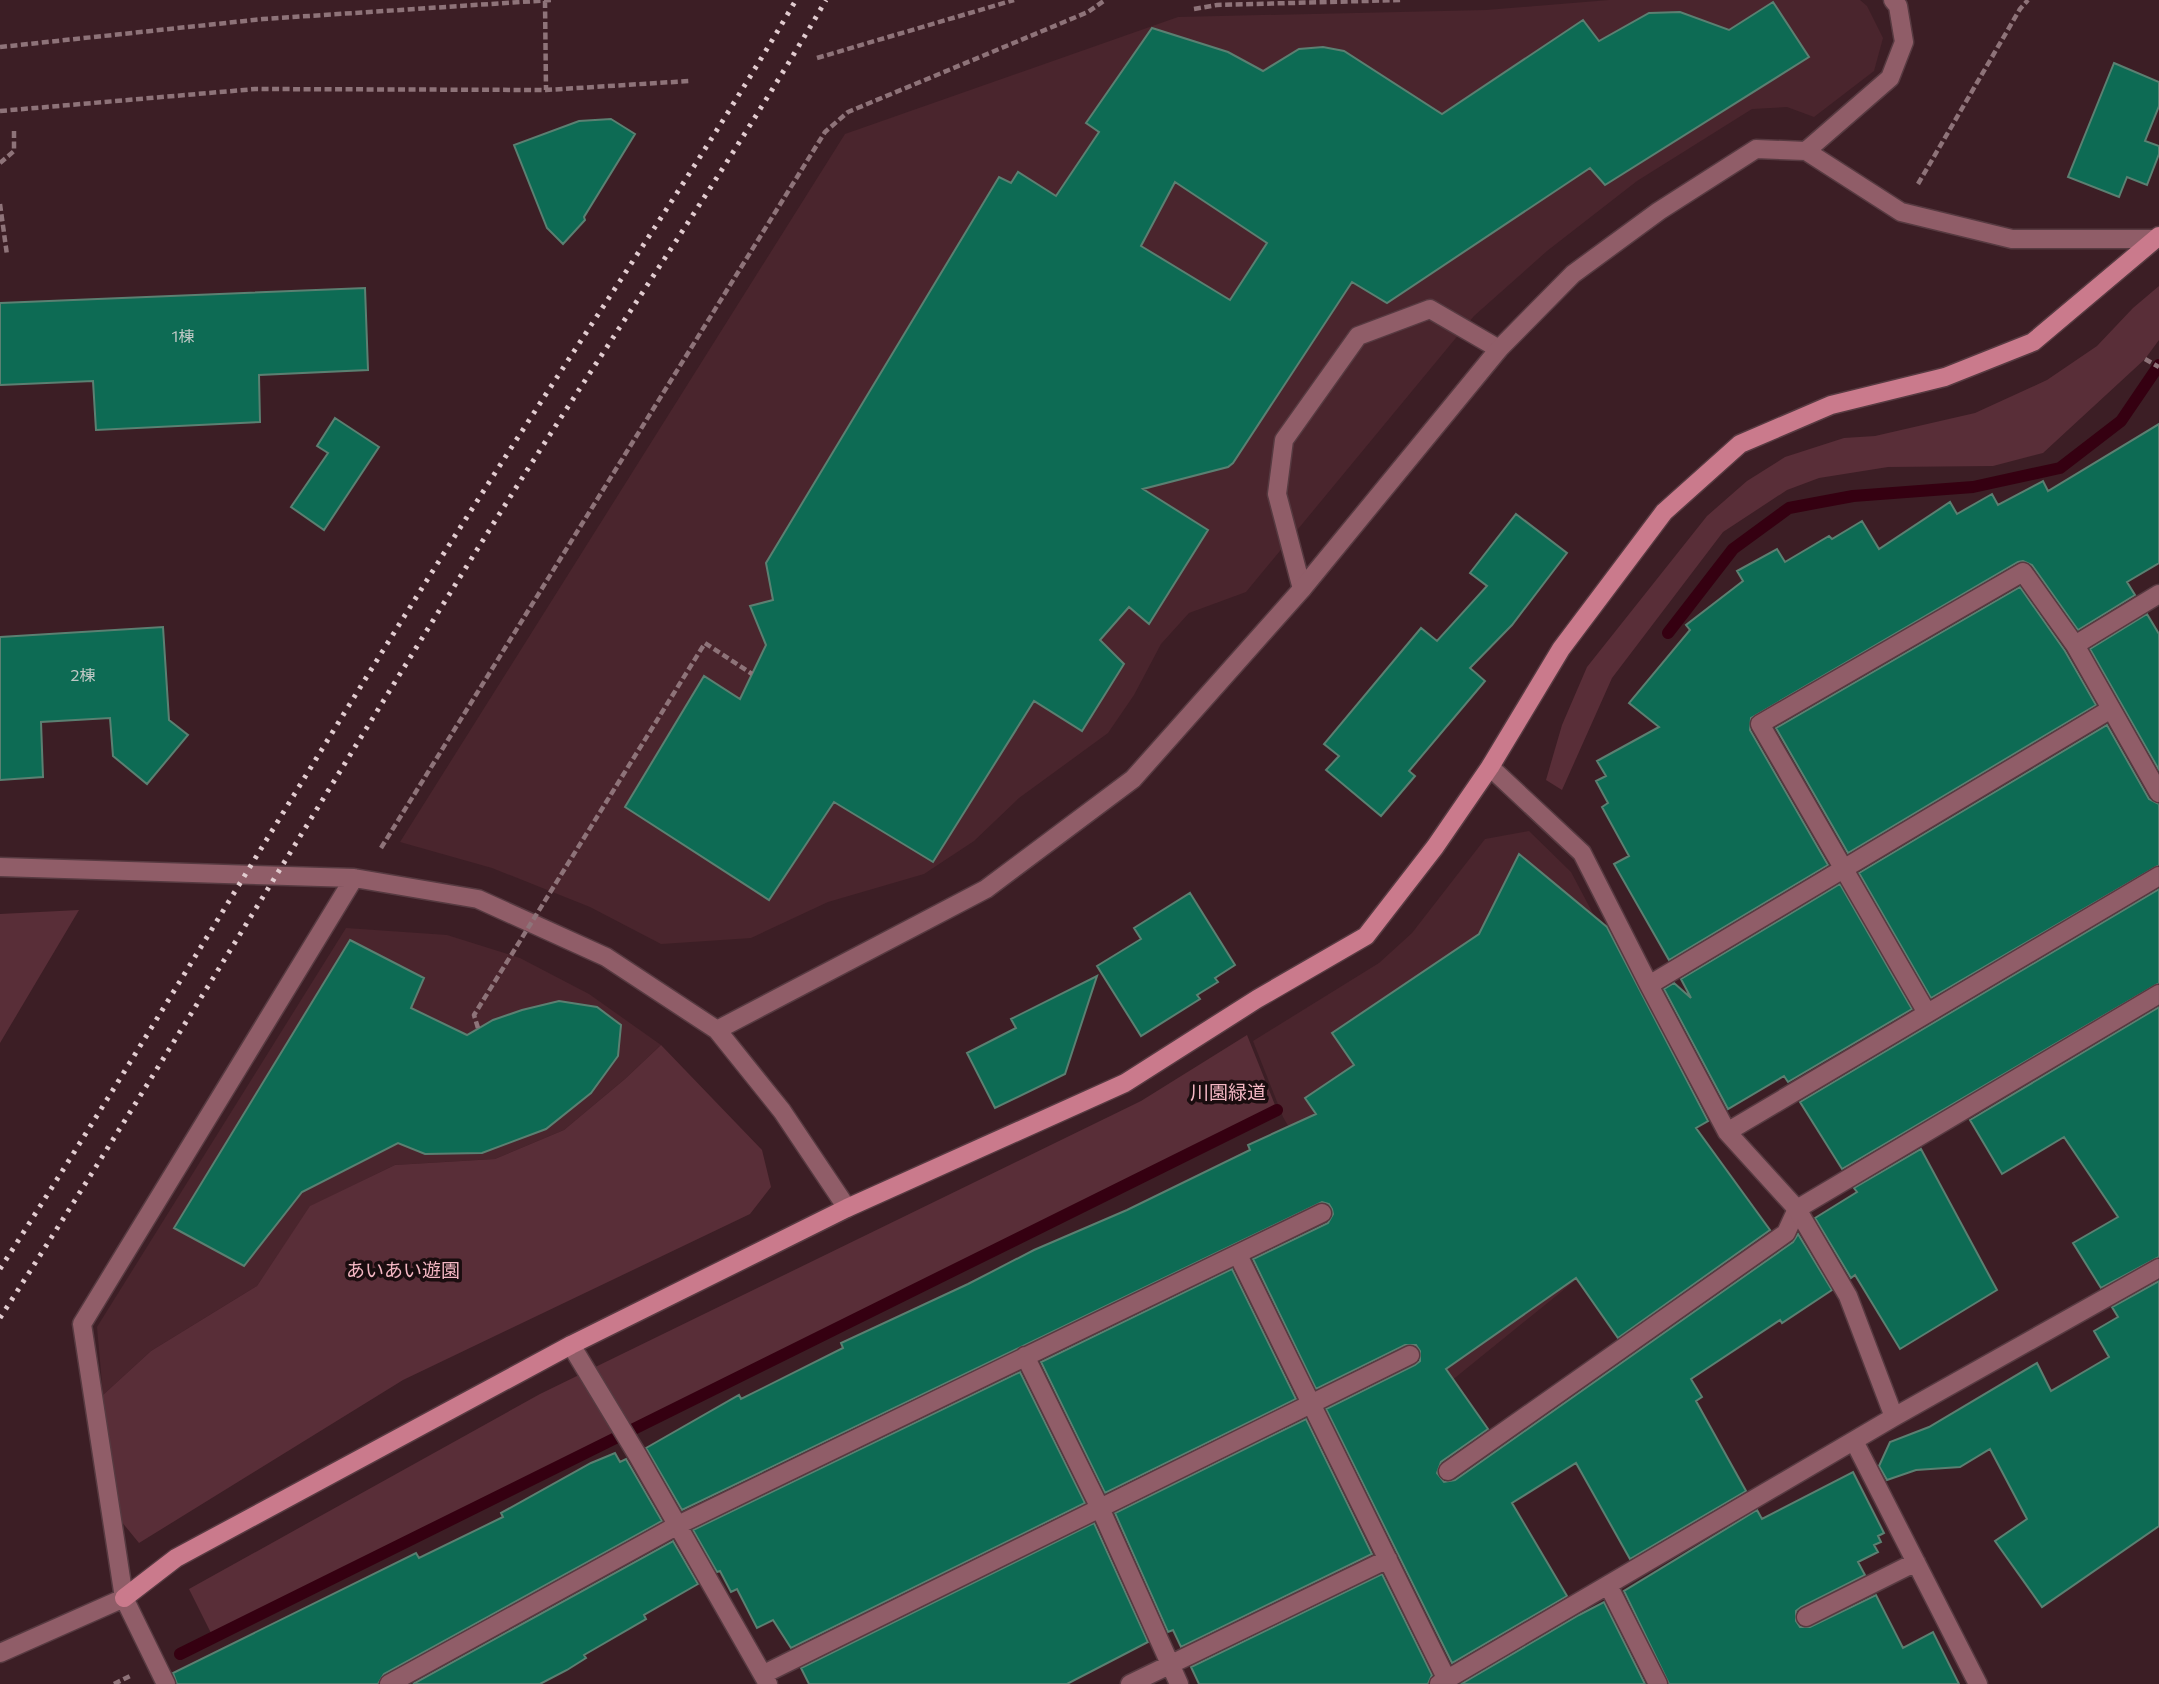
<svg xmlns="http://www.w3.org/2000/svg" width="2159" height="1684" viewBox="0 0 2159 1684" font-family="Commissioner,'Noto Sans JP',sans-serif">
	<rect width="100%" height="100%" fill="#3c1e25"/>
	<!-- built -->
	<path fill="#4a252d" d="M1609,0H1860L1867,6L1883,38L1874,71L1814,117L1787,107L1752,109L1637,181L1547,251L1474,316L1246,592L1189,613L1161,644L1134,695L1108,733L1019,798L974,841L924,874L828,902L751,938L661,944L590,907L492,868L400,842L845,134L1178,17L1486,10Z
		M1529,831L1571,872L1634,991L1577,1279L1440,1390L1283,1117L1253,1041L1379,963L1412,933L1485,839Z
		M346,928L447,935L520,958L589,994L661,1045L625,1079L564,1130L495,1159L395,1165L311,1206L257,1286L151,1351L103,1395L97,1327Z"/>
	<!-- green -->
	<path fill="#592e38" d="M2159,286V340L2145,359L2043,453L1993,466L1888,467L1819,478L1787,490L1723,532L1612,678L1562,790L1546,780L1562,725L1587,667L1707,516L1747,481L1785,457L1844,438L1875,436L1975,413L2047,380L2097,346L2133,308Z
		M79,910L0,1043V914Z
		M1247,1035L1277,1110L213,1637L189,1589L540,1394L1141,1101Z
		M661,1045L762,1150L771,1187L750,1214L403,1380L139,1543L121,1521L103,1395L151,1351L257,1286L310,1206L395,1165L495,1159L564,1130L625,1079Z"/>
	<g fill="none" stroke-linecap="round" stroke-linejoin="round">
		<!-- stream -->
		<path stroke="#350011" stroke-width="12" d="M1668,633L1733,549L1789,508L1853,496L1973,487L2060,468L2121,421L2159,365
			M180,1654L1277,1110"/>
	</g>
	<!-- building -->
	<path fill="#0d6b54" stroke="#5b8072" stroke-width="2" fill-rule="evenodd" d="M1773,2L1809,57L1605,185L1590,168L1387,303L1352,282L1233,463L1228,467L1143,489L1208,530L1149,624L1129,607L1100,640L1124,664L1082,731L1034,701L933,862L834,802L769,900L625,807L704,676L740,699L766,645L750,606L773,600L766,563L999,177L1011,183L1018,172L1056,196L1099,132L1086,123L1152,28L1228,52L1263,71L1299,49L1323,47L1344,51L1442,114L1583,20L1599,41L1649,13L1680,12L1729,30ZM1175,182L1267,243L1230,300L1141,246Z
		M2114,63L2159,82V106L2145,141L2159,146V154L2147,185L2127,177L2119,197L2068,177Z
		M611,119L635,134L584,217L585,220L563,244L547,228L514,145L579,121Z
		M365,288L368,370L259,375L260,422L96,430L93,381L0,385V303Z
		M335,418L379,447L324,530L291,507L328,453L317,446Z
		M2159,424V563L2127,582L2135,595L2078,630L2032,565L2023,561L2018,562L1751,718L1750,730L1828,865L1669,960L1614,864L1629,856L1602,807L1608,803L1596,781L1606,776L1597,761L1659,727L1629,703L1690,630L1686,625L1743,581L1737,571L1777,549L1785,562L1829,536L1832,539L1862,521L1879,549L1950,502L1957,514L1992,494L1998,505L2043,481L2048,491Z
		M1516,514L1567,553L1512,625L1470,668L1485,681L1409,771L1415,776L1381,816L1326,770L1339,756L1324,744L1421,628L1437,641L1487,586L1470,573Z
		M2020,587L2065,651L2096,705L1848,853L1776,728Z
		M2147,614L2159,634V770L2090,649Z
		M163,627L169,720L188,735L147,784L113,756L110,718L41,722L43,777L0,780V637Z
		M2107,725L2149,799L2159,804V865L1931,998L1859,873Z
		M1519,854L1607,927L1708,1121L1696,1128L1770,1230L1618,1338L1576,1278L1446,1369L1488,1429L1441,1462L1437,1473L1444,1482L1455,1480L1793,1242L1798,1234L1832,1290L1782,1323L1780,1320L1691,1379L1702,1397L1696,1401L1746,1491L1630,1559L1576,1463L1512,1503L1567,1596L1452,1663L1326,1409L1415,1365L1420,1361V1351L1416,1345H1405L1316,1389L1253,1259L1328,1223L1333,1214L1332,1209L1329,1204L1322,1202L682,1510L646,1448L739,1395L741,1399L843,1348L841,1343L968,1284L1034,1250L1127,1210L1250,1150L1248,1145L1316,1114L1305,1098L1354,1065L1332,1033L1479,934Z
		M1840,884L1912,1009L1788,1082L1784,1076L1728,1109L1664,989L1674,983L1691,998L1681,979Z
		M2159,889V983L1842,1169L1800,1102Z
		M1190,893L1235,965L1215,978L1218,982L1197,995L1200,999L1141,1036L1097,966L1141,939L1134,928Z
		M350,940L424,978L411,1008L467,1035L493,1020L522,1010L559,1001L597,1007L621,1025L618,1056L591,1093L546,1129L482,1153L425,1154L398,1143L302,1192L244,1266L174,1228Z
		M1097,976L1065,1074L995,1108L967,1053L1016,1028L1011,1019Z
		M2159,1007V1257L2101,1288L2073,1243L2118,1217L2064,1137L2002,1174L1970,1120Z
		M1921,1149L1997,1290L1900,1349L1855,1275L1851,1278L1815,1218L1857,1192L1854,1188Z
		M1232,1269L1296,1399L1105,1493L1041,1362Z
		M2159,1281V1526L2042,1607L1995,1541L2027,1519L1990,1449L1960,1467L1916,1470L1887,1480L1879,1466L1890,1442L1929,1427L2037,1363L2051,1391L2109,1357L2094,1331L2118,1317L2112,1307Z
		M1020,1372L1085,1503L791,1648L773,1620L757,1628L737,1589L731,1592L720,1571L717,1572L693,1530Z
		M1306,1419L1372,1554L1181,1647L1173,1630L1168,1632L1115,1513Z
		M615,1453L620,1462L626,1459L662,1521L384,1674L378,1684H177L173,1673L416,1553L419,1558L503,1517L501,1513L591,1463Z
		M1853,1472L1884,1533L1878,1536L1881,1542L1874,1545L1878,1552L1858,1562L1865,1575L1801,1607L1796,1611V1621L1800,1627H1810L1876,1595L1903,1648L1933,1632L1959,1684H1669L1624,1591L1757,1510L1762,1519Z
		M1094,1523L1148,1642L1067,1684H809L801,1668Z
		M673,1541L698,1584L644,1615L646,1619L584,1655L586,1658L567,1670L540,1684H413Z
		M1382,1574L1432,1675L1428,1684H1199L1191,1667Z
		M1604,1602L1645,1684H1461L1579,1615Z"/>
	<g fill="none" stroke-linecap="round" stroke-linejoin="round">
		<!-- lane casing -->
		<g stroke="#573a41" stroke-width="21">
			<path id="lane" d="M1302,589L1277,494L1284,440L1358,336L1430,309L1499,349
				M1448,1471L1786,1233L1797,1209"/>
		</g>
		<!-- street casing -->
		<g stroke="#573a41" stroke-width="21">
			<path id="street" d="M1806,151L1890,78L1904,42L1898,6L1893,0
				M2075,645L2159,594
				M1490,767L1582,853L1649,985L1727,1132L1797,1209L1848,1296L1894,1417
				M0,867L354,878L478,899L606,957L717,1030L782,1111L847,1208
				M1649,985L2111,709
				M1927,1013L1760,724L2023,572L2075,645L2159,793
				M717,1030L986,889L1133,779L1302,589L1499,349L1573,274L1659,211L1756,149L1806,151L1901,212L2012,239H2156
				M1727,1132L2159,876
				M1797,1209L2159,994
				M1238,1255L1449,1684
				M571,1345L638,1456L768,1684
				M1025,1356L1100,1508L1179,1684
				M1854,1441L1978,1684
				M1608,1585L1658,1684
				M1806,1617L1916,1562
				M0,1653L124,1598
				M764,1674L1410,1355
				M166,1684L124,1598L82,1324L354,878
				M389,1684L676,1526L1322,1213
				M1130,1684L1388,1559
				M1439,1684L1894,1417L2159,1268"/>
		</g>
		<!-- secondary casing -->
		<g stroke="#573a41" stroke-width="21">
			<path id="secondary" d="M124,1598L176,1558L571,1345L847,1208L1125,1083L1257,999L1366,936L1435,847L1490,767L1561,649L1664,512L1740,444L1831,405L1945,377L2033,342L2159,236"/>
		</g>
		<!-- path -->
		<path stroke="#8e7379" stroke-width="4.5" stroke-dasharray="7 3.5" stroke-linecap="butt" d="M545,1L546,90
			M1194,9L1217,5L1401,0
			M0,47L263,19L551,0
			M817,58L1014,0
			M0,111L255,89L546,90L689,81
			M0,163L14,151V131
			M1918,184L2020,9L2028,0
			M0,204L7,255
			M2145,359L2159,367
			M381,848L825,132L848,112L1088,12L1105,0
			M114,1684L130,1676"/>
		<!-- lane -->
		<use href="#lane" stroke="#905d68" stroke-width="18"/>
		<!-- street -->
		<use href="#street" stroke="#905d68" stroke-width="18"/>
		<!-- secondary -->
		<use href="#secondary" stroke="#ca7a8c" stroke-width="18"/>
		<!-- rail -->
		<path stroke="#e1cbcf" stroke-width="5" stroke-dasharray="3.5 7" stroke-linecap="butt" d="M0,1269C164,1014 317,751 481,495C586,330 697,169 796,0
			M0,1318C169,1055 329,786 495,521C604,347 722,178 826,0"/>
		<!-- path-bridge -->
		<path stroke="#8e7379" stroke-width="4.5" stroke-dasharray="7 3.5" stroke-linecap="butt" d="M478,1028L474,1015L705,643L752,674"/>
	</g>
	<g text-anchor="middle" stroke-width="7" stroke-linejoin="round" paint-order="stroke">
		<!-- number labels -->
		<g font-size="16" fill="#c0c8c5">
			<text x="183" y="342">1棟</text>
			<text x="83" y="681">2棟</text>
		</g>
		<!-- park labels -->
		<g font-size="19" fill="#f4b7c3" stroke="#1a0d0f">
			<text x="1228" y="1099">川園緑道</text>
			<text x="403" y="1277">あいあい遊園</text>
		</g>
	</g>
</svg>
